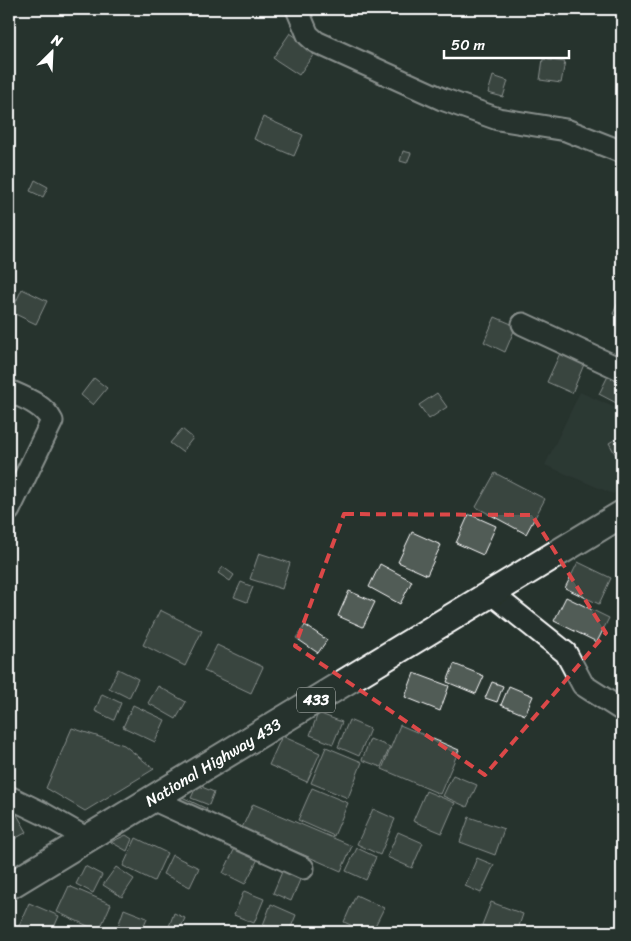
<svg xmlns="http://www.w3.org/2000/svg" width="631" height="941" viewBox="0 0 631 941" font-family="Sriracha,sans-serif">
	<rect width="100%" height="100%" fill="#26332d"/>
	<filter id="ink" filterUnits="userSpaceOnUse"><feTurbulence type="fractalNoise" baseFrequency=".02" numOctaves="2"/><feDisplacementMap in="SourceGraphic" scale="10" xChannelSelector="R" yChannelSelector="G"/><feConvolveMatrix kernelMatrix="1 2 1 2 8 2 1 2 1" color-interpolation-filters="sRGB"/></filter>
	<g filter="url(#ink)">
		<!-- built -->
		<path fill="#333f3a" d="M580,392L622,411V488L613,494L545,465Z"/>
		<!-- building -->
		<path fill="#515c57" stroke="#fff" d="M290,33L316,51L299,75L273,58Z
			M543,59L565,62L561,83L540,80Z
			M493,76L508,81L503,97L488,93Z
			M263,117L303,135L294,156L254,139Z
			M403,151L411,153L407,163L400,161Z
			M35,180L48,187L43,197L30,191Z
			M22,289L47,301L36,324L11,312Z
			M622,293V319L613,314Z
			M495,317L516,326L505,352L484,342Z
			M561,351L585,362L572,393L547,382Z
			M612,368L622,373V406L599,394Z
			M94,378L107,388L93,405L81,395Z
			M437,393L447,407L429,419L419,405Z
			M182,429L193,438L182,452L170,443Z
			M622,435V466L609,443Z
			M495,473L545,499L526,534L476,507Z
			M469,514L496,526L483,555L456,543Z
			M412,532L441,545L427,575L398,562Z
			M259,553L290,563L282,589L250,579Z
			M578,562L611,578L599,604L565,588Z
			M380,564L412,581L400,604L369,587Z
			M223,567L234,575L230,581L218,573Z
			M241,582L253,587L247,602L234,597Z
			M349,591L375,602L363,627L338,616Z
			M566,597L609,618L597,642L554,621Z
			M160,610L202,631L185,666L143,645Z
			M305,625L327,640L318,653L296,638Z
			M217,645L263,667L251,693L204,671Z
			M454,664L484,676L476,694L447,682Z
			M118,669L138,679L129,698L109,688Z
			M414,673L449,686L440,711L405,697Z
			M492,682L503,686L497,702L485,698Z
			M158,686L186,702L176,719L148,703Z
			M509,686L533,696L525,715L501,705Z
			M102,694L121,703L114,720L95,711Z
			M133,705L165,720L155,742L123,727Z
			M318,713L342,722L333,744L310,735Z
			M349,720L370,729L359,756L338,747Z
			M400,725L459,750L440,794L382,769Z
			M72,728L124,745L154,769L85,811L46,788Z
			M282,736L320,753L307,782L269,765Z
			M370,739L390,747L381,767L362,760Z
			M326,747L362,762L348,798L311,783Z
			M453,775L477,785L467,807L443,796Z
			M197,785L214,792L209,805L191,798Z
			M312,788L348,803L334,836L298,820Z
			M426,791L455,803L442,833L413,821Z
			M178,795L207,809L200,825L170,811Z
			M253,804L352,846L341,871L242,828Z
			M373,809L395,819L380,855L357,844Z
			M16,813L27,832L9,842V817Z
			M469,817L504,829L495,855L460,842Z
			M398,832L423,843L412,868L387,857Z
			M126,835L132,839L127,851L111,842Z
			M136,838L167,853L154,881L123,866Z
			M235,848L258,859L245,884L223,873Z
			M357,848L376,857L366,880L346,871Z
			M172,855L199,868L190,887L163,874Z
			M477,858L494,865L481,893L465,886Z
			M85,866L102,875L93,893L76,884Z
			M116,867L134,879L122,897L103,885Z
			M284,867L302,875L291,901L273,893Z
			M69,886L111,904L99,931L57,912Z
			M244,891L264,899L254,923L234,915Z
			M356,895L384,908L372,932H366L344,922Z
			M491,902L523,914L517,932H503L482,925Z
			M29,903L59,916L52,932L17,930Z
			M271,904L296,915L289,932H281L263,925Z
			M124,909L147,918L141,932H116Z
			M174,913L185,918L179,932L168,929Z"/>
		<g fill="none" stroke-linecap="round" stroke-linejoin="round">
			<!-- minor casing -->
			<g stroke="#fff" stroke-width="25">
				<path id="minor" d="M297,9L308,35L316,42L442,99L498,119L566,130L622,152
					M523,324L622,370
					M9,391C25,398 44,405 52,421L9,510
					M492,594L566,653L583,685L622,710
					M9,797L44,814L86,838
					M152,799L303,868"/>
			</g>
			<!-- major casing -->
			<g stroke="#fff" stroke-width="30">
				<path id="major" d="M9,886L622,514"/>
			</g>
			<!-- minor -->
			<use href="#minor" stroke="#26332d" stroke-width="21"/>
			<!-- major -->
			<use href="#major" stroke="#26332d" stroke-width="26"/>
		</g>
	</g>
	<!-- marked area -->
	<path d="M0 0H631V941H0ZM344,514L532,515L606,633L485,775L295,646Z" fill="#26332d" fill-opacity=".55" fill-rule="evenodd"/>
	<path fill="none" stroke="#dc4848" stroke-width="4" stroke-dasharray="10 6" stroke-linejoin="round" d="M344,514L532,515L606,633L485,775L295,646Z"/>
	<g text-anchor="middle" stroke-width="4" stroke-linejoin="round" paint-order="stroke">
		<!-- shield labels -->
		<rect fill="#26332d" stroke="#bec2c0" stroke-width="1" x="297" y="687.5" width="38" height="25" rx="4"/>
		<g font-size="15" font-weight="bold" fill="#fff">
			<text x="316" y="705">433</text>
		</g>
		<!-- street labels -->
		<g font-size="16" fill="#fff" stroke="#26332d">
			<text transform="translate(213 762) rotate(-31)" y="6">National Highway 433</text>
		</g>
	</g>
	<!-- margin -->
	<rect width="631" height="941" fill="none" stroke="#26332d" stroke-width="30"/>
	<rect x="15" y="15" width="601" height="911" fill="none" stroke="#fff" stroke-width="2" filter="url(#ink)"/>
	<!-- north arrow -->
	<g transform="translate(52 52) rotate(24)" stroke="#26332d" stroke-width="4" paint-order="stroke">
	<path d="M0-4L9 19L0 12L-9 19Z" fill="#ffffff"/>
	<text y="-8" font-size="14" font-weight="bold" text-anchor="middle" fill="#ffffff">N</text>
	</g>
	<!-- scale -->
	<path d="M444 50v8h125v-8" fill="none" stroke="#ffffff" stroke-width="2.5"/>
	<text x="451" y="50" font-size="15" fill="#ffffff" stroke="#26332d" stroke-width="4" paint-order="stroke">50 m</text>
</svg>
